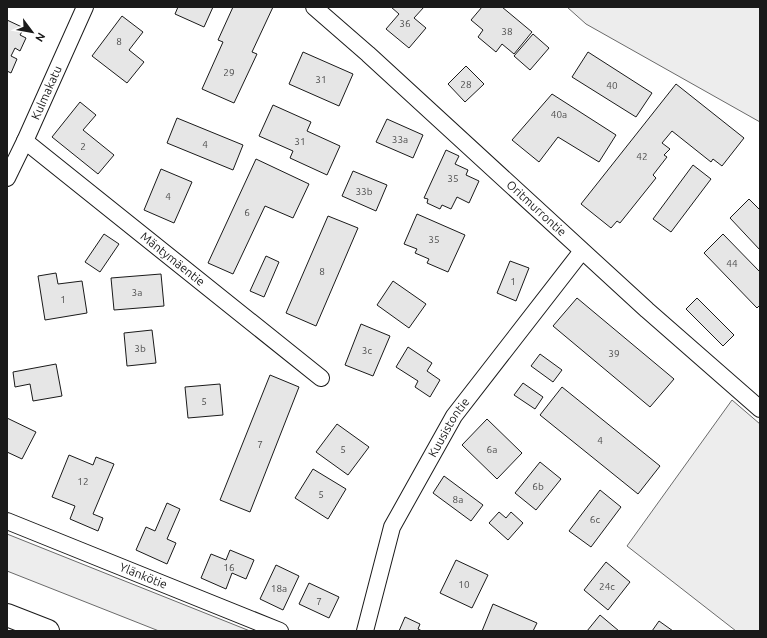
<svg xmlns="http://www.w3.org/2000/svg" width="767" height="638" viewBox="0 0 767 638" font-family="Ubuntu,sans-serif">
	<rect width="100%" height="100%" fill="#fff"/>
	<!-- green -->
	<path fill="#ededed" stroke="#6a6a6a" d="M567,7H760V122L586,24Z
		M732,400L760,424V631H736L627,546Z
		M7,534L250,631H159L7,571Z"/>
	<!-- building -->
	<path fill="#e6e6e6" stroke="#1a1a1a" d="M178,7H213L204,27L175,14Z
		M233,7H273L252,52L257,54L234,103L202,89L223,42L218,40Z
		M391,7H424L414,18L426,28L409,48L386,29L399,14Z
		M482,7H502L532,32L514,54L502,44L496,52L478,37L483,30L471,20Z
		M122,16L143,32L129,50L144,62L127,83L92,56Z
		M7,20L24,28L20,35L26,38L20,51L15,48L11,56L17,59L11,73L7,71Z
		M533,34L549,48L530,70L514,56Z
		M303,52L353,74L339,106L289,84Z
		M588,52L652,93L636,117L572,77Z
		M466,66L484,84L465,102L448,84Z
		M676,84L744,138L722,166L713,159L711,162L672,131L662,143L670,149L664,155L667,157L653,175L656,178L620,223L617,221L611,228L581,204Z
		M552,94L616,135L599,162L558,137L539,162L512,140Z
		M80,102L96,115L83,130L114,155L98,174L52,137Z
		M273,105L311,122L307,131L340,146L327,175L290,158L293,151L259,136Z
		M177,118L243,145L233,170L167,143Z
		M387,119L423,135L413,158L376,142Z
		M446,150L459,156L455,164L468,170L466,175L479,181L469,203L457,197L451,209L442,205L440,209L427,203L428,199L424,198Z
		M256,159L309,184L293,218L265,206L233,274L208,263Z
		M693,165L711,179L671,232L653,219Z
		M161,169L192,182L174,223L144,210Z
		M353,171L387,185L376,211L342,196Z
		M749,199L760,210V250L730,218Z
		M417,214L465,235L448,272L427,263L429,259L415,253L417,249L404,244Z
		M328,216L358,228L316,326L286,313Z
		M104,234L119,244L100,272L85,262Z
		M723,234L760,272V305L757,308L704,253Z
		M266,256L279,262L264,297L250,291Z
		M510,261L529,268L516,301L497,293Z
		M56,273L58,284L82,281L87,313L45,320L38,276Z
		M161,274L164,306L114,310L111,278Z
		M393,281L426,304L409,328L377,305Z
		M577,298L674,379L650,407L553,326Z
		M697,298L734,335L723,346L686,309Z
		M361,324L390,336L373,376L345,365Z
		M152,330L156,363L127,366L124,333Z
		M408,347L432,363L427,371L440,380L430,397L415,387L418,381L396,367Z
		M540,354L562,370L553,382L531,366Z
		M56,364L62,396L33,401L30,384L15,387L13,372Z
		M270,375L299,387L250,512L220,500Z
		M523,383L543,397L535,409L514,395Z
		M220,384L223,415L188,418L185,387Z
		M562,387L660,466L638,494L540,415Z
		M7,418L36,432L22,459L7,452Z
		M487,419L522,453L497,479L462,445Z
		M337,424L369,447L348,475L316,452Z
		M69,455L93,465L96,457L114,464L93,514L103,518L98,531L70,519L75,506L52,497Z
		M540,462L561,479L536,510L515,493Z
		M313,469L346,489L328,519L295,498Z
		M444,476L483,505L471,521L433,493Z
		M600,490L621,507L591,547L569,531Z
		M167,503L180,509L167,539L176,543L167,564L136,550L146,527L155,531Z
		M499,512L506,518L511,512L523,523L508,540L489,523Z
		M230,550L254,560L246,579L232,573L226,589L201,578L211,554L226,560Z
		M456,560L488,575L472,608L440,593Z
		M606,562L630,582L608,610L584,590Z
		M276,565L299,576L283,610L260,599Z
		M309,583L339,597L329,618L299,604Z
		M493,604L537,623L533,631H482Z
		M600,615L619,631H587Z
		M405,617L420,624L418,629L422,631H399Z
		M659,621L673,631H652Z"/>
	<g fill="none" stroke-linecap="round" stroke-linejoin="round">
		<!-- street casing -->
		<g stroke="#1a1a1a" stroke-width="18">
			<g id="street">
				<path id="s1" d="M314,7L368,54L647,310L760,409"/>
				<path id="s2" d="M25,141L321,378"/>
				<path id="s3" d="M7,178L25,141L85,7"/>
				<path id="s4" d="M7,521L280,631"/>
				<path id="s5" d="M365,631L392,527L454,416L582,251"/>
			</g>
		</g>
		<!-- secondary casing -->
		<g stroke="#1a1a1a" stroke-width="24">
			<path id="secondary" d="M7,615L48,631"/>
		</g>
		<!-- street -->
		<use href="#street" stroke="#fff" stroke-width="16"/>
		<!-- secondary -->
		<use href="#secondary" stroke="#fff" stroke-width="22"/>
	</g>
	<g text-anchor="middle" stroke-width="3" stroke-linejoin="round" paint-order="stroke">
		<!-- number labels -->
		<g font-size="10" fill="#4d4d4d">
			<text x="405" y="27">36</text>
			<text x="507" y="35">38</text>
			<text x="119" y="45">8</text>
			<text x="229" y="76">29</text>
			<text x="321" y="83">31</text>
			<text x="466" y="88">28</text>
			<text x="612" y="89">40</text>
			<text x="559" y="118">40a</text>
			<text x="400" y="143">33a</text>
			<text x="300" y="145">31</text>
			<text x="205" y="148">4</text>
			<text x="83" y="150">2</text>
			<text x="642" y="160">42</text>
			<text x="453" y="182">35</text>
			<text x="364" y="195">33b</text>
			<text x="168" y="200">4</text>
			<text x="247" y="216">6</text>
			<text x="434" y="243">35</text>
			<text x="732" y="267">44</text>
			<text x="322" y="275">8</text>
			<text x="513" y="285">1</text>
			<text x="137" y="296">3a</text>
			<text x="63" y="303">1</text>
			<text x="140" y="352">3b</text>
			<text x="367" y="354">3c</text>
			<text x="614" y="357">39</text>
			<text x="204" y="405">5</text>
			<text x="600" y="444">4</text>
			<text x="260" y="448">7</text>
			<text x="343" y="453">5</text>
			<text x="492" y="453">6a</text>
			<text x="83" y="485">12</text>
			<text x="538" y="490">6b</text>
			<text x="321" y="498">5</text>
			<text x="458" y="503">8a</text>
			<text x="595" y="523">6c</text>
			<text x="229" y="571">16</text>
			<text x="464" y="588">10</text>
			<text x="607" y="590">24c</text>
			<text x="279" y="592">18a</text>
			<text x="319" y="605">7</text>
		</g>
		<!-- street labels -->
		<g font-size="12" fill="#1a1a1a" stroke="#fff">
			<text dy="4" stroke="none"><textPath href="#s3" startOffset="94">Kulmakatu</textPath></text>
			<text dy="4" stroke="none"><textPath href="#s1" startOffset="300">Oritmurrontie</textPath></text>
			<text dy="4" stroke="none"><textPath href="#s2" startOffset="189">Mäntymäentie</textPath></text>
			<text dy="4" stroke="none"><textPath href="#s5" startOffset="222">Kuusistontie</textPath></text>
			<text dy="4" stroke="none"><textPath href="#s4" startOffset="147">Ylänkötie</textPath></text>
		</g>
	</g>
	<!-- border -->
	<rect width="767" height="638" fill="none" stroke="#1a1a1a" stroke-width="16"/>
	<!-- north arrow -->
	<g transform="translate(32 32) rotate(122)" stroke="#ffffff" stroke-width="3" paint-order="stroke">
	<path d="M0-3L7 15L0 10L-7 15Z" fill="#1a1a1a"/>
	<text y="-6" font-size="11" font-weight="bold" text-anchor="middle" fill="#1a1a1a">N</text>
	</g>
</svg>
